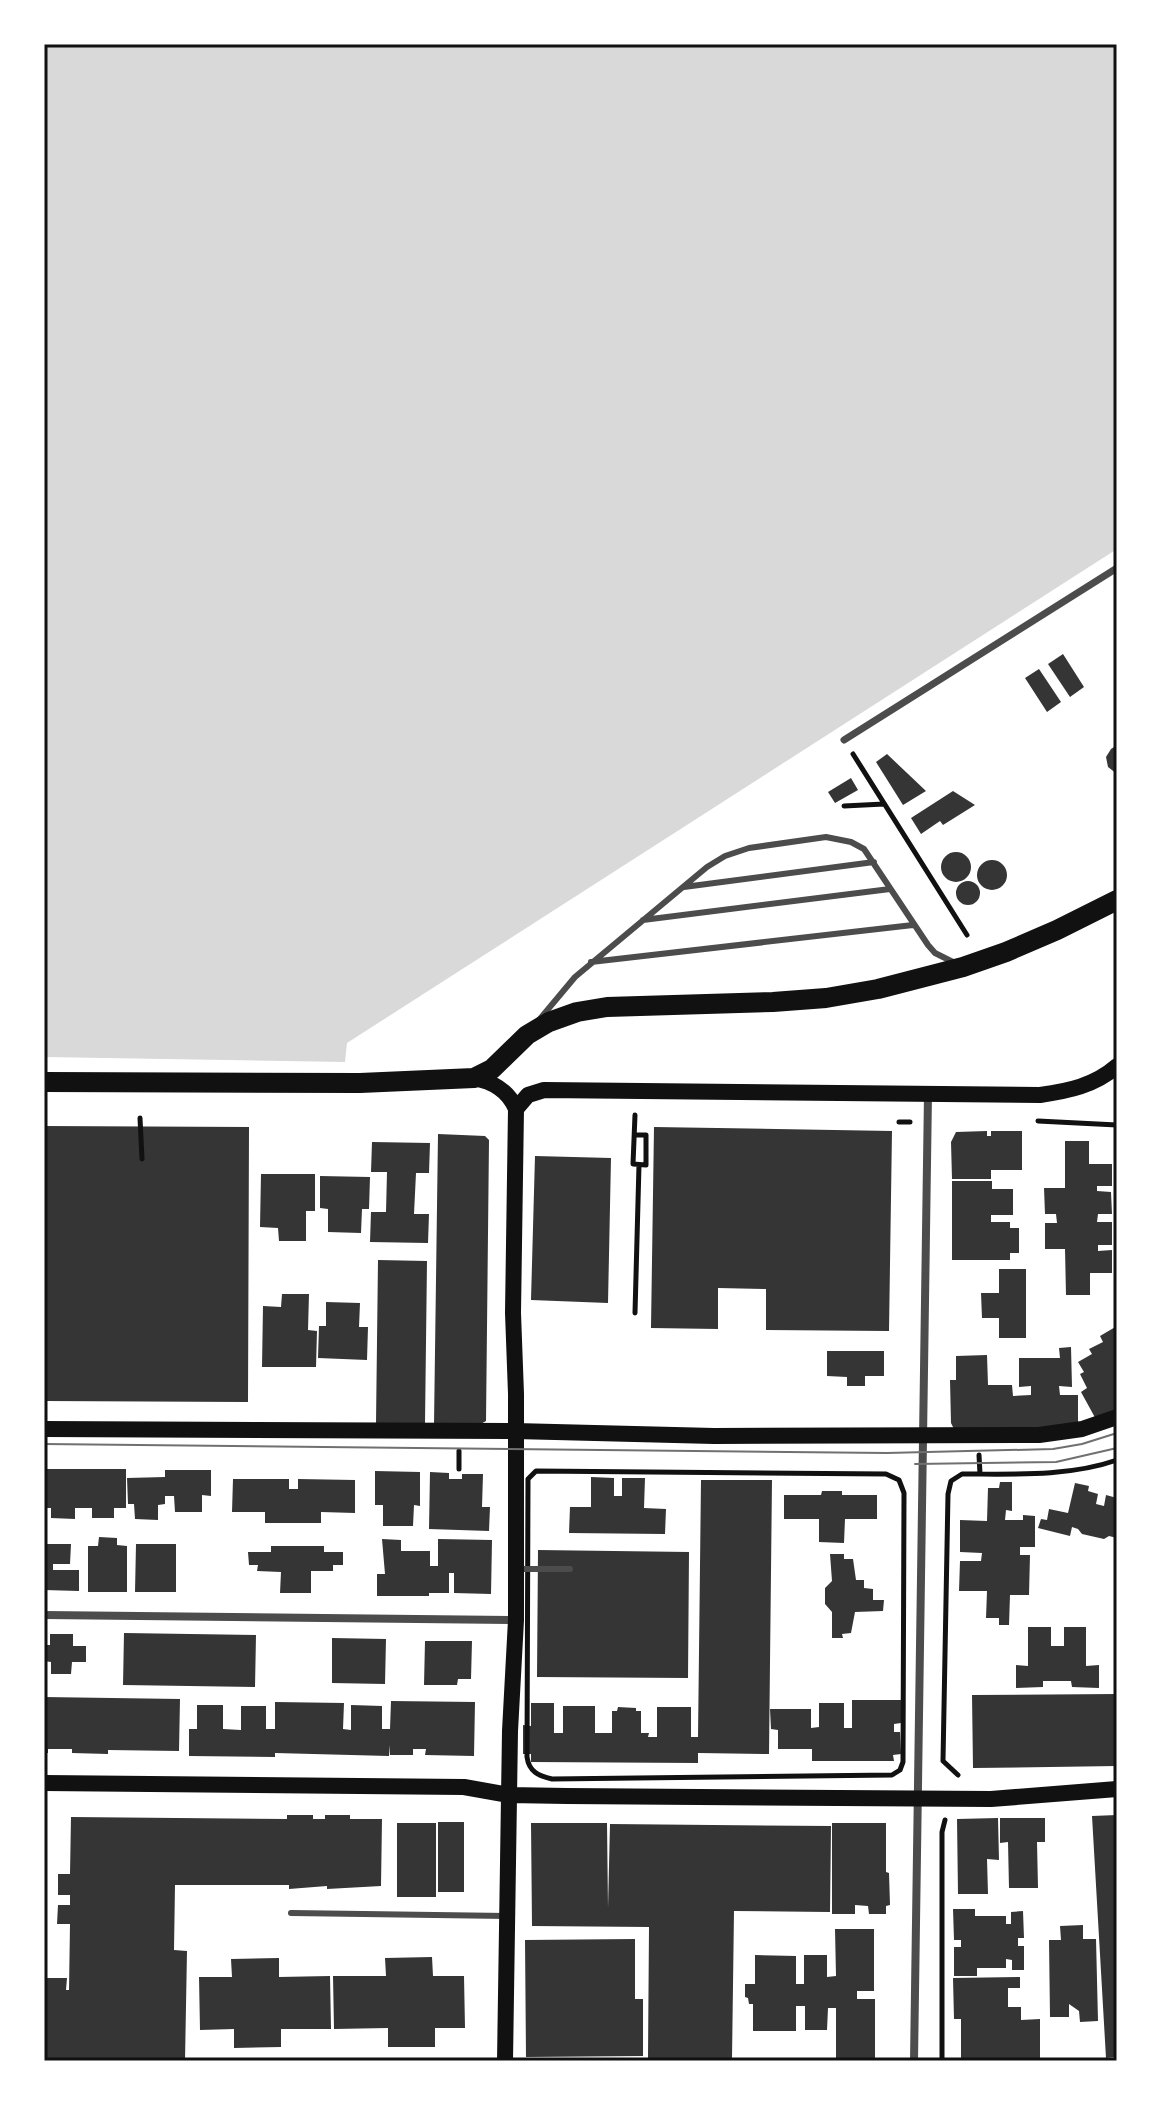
<svg xmlns="http://www.w3.org/2000/svg" width="1161" height="2105" viewBox="0 0 1161 2105" font-family="Mulish,sans-serif">
	<rect width="100%" height="100%" fill="#fff"/>
	<!-- water -->
	<path fill="#d9d9d9" d="M44,44H1117V549L347,1043L345,1062L44,1057Z"/>
	<!-- building -->
	<path fill="#353535" d="M1063,654L1084,687L1070,697L1048,664Z
		M1039,669L1061,702L1047,712L1025,678Z
		M1117,745V774L1108,767L1106,757L1111,749Z
		M887,754L926,791L903,805L876,762Z
		M851,778L858,790L835,803L828,792Z
		M953,791L975,805L943,825L940,821L921,834L911,818Z
		M941 867a15 15 0 1 1 30 0a15 15 0 1 1-30 0Z
		M977 875a15 15 0 1 1 30 0a15 15 0 1 1-30 0Z
		M956 893a12 12 0 1 1 24 0a12 12 0 1 1-24 0Z
		M44,1126L249,1127L248,1402L44,1401Z
		M654,1127L892,1131L889,1331L766,1330V1289L718,1288V1329L651,1328Z
		M987,1131V1136H991V1131H1022V1170H991V1179H952L951,1142L956,1132Z
		M438,1134L485,1136L489,1140L486,1421L479,1425H434Z
		M1065,1141H1089V1164H1112V1186H1097V1191L1111,1192L1112,1214H1098L1097,1222H1112V1245H1098V1251L1112,1250V1273H1090V1295H1066L1065,1249H1045V1223H1057L1056,1214H1045L1044,1188H1065Z
		M372,1142L430,1143L429,1173H416L414,1214H429L428,1243L370,1242L371,1212H386L387,1172H371Z
		M535,1156L611,1158L608,1303L531,1300Z
		M261,1174H315V1211H306V1241H279L278,1228L260,1227Z
		M320,1176L370,1177L369,1209H362L361,1233L328,1232V1209L320,1208Z
		M952,1181H992V1189H1013V1215H991V1222H1010V1228H1019V1253H1010V1260H952Z
		M378,1260L427,1261L425,1423H376Z
		M999,1269H1026V1338H999V1318H982L981,1293H999Z
		M282,1294H309L308,1330L317,1331L316,1367H262L263,1306L281,1307Z
		M326,1302L360,1303L359,1327H368L367,1360L318,1358L319,1326H326Z
		M1117,1326V1413L1098,1423L1081,1392L1087,1388L1080,1374L1084,1372L1078,1362L1092,1354L1089,1349L1103,1342L1100,1336Z
		M1071,1347L1072,1387L1059,1386L1060,1395H1078V1432L954,1429L951,1423L950,1380H956V1356L987,1355L988,1385H1012L1013,1396L1031,1395V1386L1019,1387V1358H1060L1059,1348Z
		M827,1351H884V1376H865V1386H847V1377L827,1376Z
		M44,1469H126V1508H114V1518H92V1508H75V1519L51,1518V1508H44Z
		M165,1470H211V1496L202,1495V1512H175L174,1496H165V1504L158,1505V1520L135,1519L134,1504H128L127,1478L165,1477Z
		M375,1471L420,1472V1506L414,1505L413,1526H383V1505H375Z
		M430,1472L449,1473V1479H462V1474H483L482,1507H490L489,1531L429,1529Z
		M591,1477L614,1478V1496H622V1478H645L644,1508L666,1509L665,1534L569,1533L570,1507H591Z
		M233,1479H289V1489H298V1479L355,1480V1513L321,1512V1523H265V1512H232Z
		M701,1480H772L769,1754L698,1753V1763L531,1762V1754H523V1725L531,1726V1703H554V1733H563V1706H595V1733H612V1711H617L618,1707L636,1708V1711H641V1733H649L648,1737H657V1707H691V1737H698Z
		M1000,1482H1012V1511L1006,1510L1005,1520H1023V1515L1035,1516V1547H1020V1555H1030L1029,1595H1010L1009,1625H999V1618H986L987,1591H959L960,1561H981L982,1553L960,1552V1520L987,1521L988,1488H999Z
		M1075,1483L1089,1486L1088,1491L1098,1494L1096,1504L1104,1506L1106,1495L1117,1498V1538L1109,1536L1104,1539L1082,1534L1078,1529L1072,1527L1070,1536L1038,1528L1041,1519L1047,1520L1049,1509L1068,1513Z
		M822,1491H842V1495H877V1519H845L844,1543L819,1542V1519H784V1495H821Z
		M99,1537L117,1538V1545L127,1546V1592H88V1546H98Z
		M382,1539L401,1540V1551H430V1566H438V1539L492,1540L491,1594L454,1593V1573H449V1593H429V1596H377V1574H385Z
		M44,1544H71L70,1564H53V1570H79V1591L44,1590Z
		M136,1544H176V1592H135Z
		M271,1546H324V1552H343V1565H333V1571H311V1593H280L281,1572L257,1571L258,1565H249L248,1552H271Z
		M538,1550L689,1552L688,1678L537,1677Z
		M830,1554H844V1559H853L856,1580H864V1588L873,1589V1600H884L883,1611L855,1612L851,1633L842,1634L843,1638H832V1612L825,1604V1588L832,1581Z
		M1028,1627H1051V1646H1064V1627H1086V1666L1099,1665V1688L1072,1687L1071,1681H1043V1687L1016,1688V1665L1028,1666Z
		M124,1633L256,1635L255,1687L123,1685Z
		M50,1634H73V1646H86V1662H72L71,1674H51V1662L44,1661V1645H50Z
		M332,1638L386,1639L385,1684L332,1683Z
		M425,1641H472L471,1679H458L457,1685H424Z
		M1117,1694V1766L973,1768L972,1695Z
		M44,1697L180,1699L179,1751L108,1750V1754L72,1753V1749H48V1753H44Z
		M852,1700H901V1723L894,1724V1732H900L901,1754L893,1755L894,1761H812V1749H778V1730L771,1729L770,1709H811V1728L819,1727V1703H844V1728H852Z
		M391,1701L475,1702L474,1756L425,1755L426,1749H413V1755H390V1745L389,1756L275,1753V1757L189,1756V1729H197V1705H223V1729L241,1730V1706H266V1729H275V1702L344,1703L343,1729L351,1730V1705L382,1706V1729H390Z
		M287,1815H313V1819H325V1815H350V1819H382L381,1886L327,1889V1886L289,1889V1885H175L174,1950L187,1951L185,2061H44L46,1978H67L66,1990H69L70,1924H57L58,1905H70V1895H58V1874H70L71,1817L287,1819Z
		M1117,1815V2057L1106,2058L1092,1816Z
		M998,1818L999,1860L987,1859L988,1894H958L957,1819Z
		M1000,1818H1045V1842H1037L1038,1888H1009L1008,1842L1000,1843Z
		M438,1822H464V1892H438Z
		M397,1823H436V1897H397Z
		M531,1823H607L608,1908L610,1824L831,1826L830,1912L734,1911L732,2059L648,2058L649,1927L532,1926Z
		M832,1823H886V1872L889,1873L890,1905L886,1906V1914H869L868,1906L855,1905V1914H832Z
		M953,1909H975V1916H1006V1924H1011V1912L1023,1911L1024,1938H1018V1946H1024V1970H1012V1960L1006,1959V1968H977V1976H954V1947H961V1940H954Z
		M1083,1925V1939H1096L1098,2021L1080,2022L1079,2011L1069,2004V2017H1050L1049,1940H1061L1060,1926Z
		M835,1929H874V1991H857V1999H875V2058H836V2008H828L827,2030H805V2006H796V2031H753V2004H749L748,1998L745,1997V1984H755V1955L796,1956V1984H804V1955H827V1977L836,1976Z
		M635,1939V1999H643V2056L526,2057L525,1940Z
		M432,1957L433,1976H464L465,2028H435V2047H388V2028L334,2029L333,1976H386L385,1958Z
		M279,1958V1977L330,1976L331,2029H281V2047L234,2048V2029L200,2030L199,1977H232L231,1959Z
		M1020,1977V1988H1008V2007H1021V2020L1040,2019V2061H961V2019H954L953,1978Z"/>
	<g fill="none" stroke-linecap="round" stroke-linejoin="round">
		<!-- path -->
		<path stroke="#111" stroke-width="5" d="M853,754L967,935
			M844,806L884,804
			M140,1118L142,1159
			M1038,1121L1117,1125
			M899,1122H910
			M635,1135H646V1165L633,1164L635,1115
			M635,1313L639,1165
			M979,1455L980,1474
			M459,1469V1451
			M536,1471L886,1474L899,1480L904,1493L903,1762L900,1770L892,1775L552,1779C539,1776 529,1772 527,1757L528,1479Z
			M958,1775L943,1761L948,1494L951,1481L962,1474C1012,1474 1069,1477 1117,1460
			M942,2061V1832L945,1820"/>
		<!-- service -->
		<path stroke="#4c4c4c" stroke-width="6" d="M684,887L874,862
			M643,920L890,889
			M591,962L913,925
			M539,1020L575,977L707,867L725,856L749,848L826,837L851,842L864,849L928,945L935,953L955,963
			M518,1569H570
			M291,1913L507,1916"/>
		<!-- pedestrian -->
		<path stroke="#4c4c4c" stroke-width="7" d="M844,740L1117,568"/>
		<!-- minor -->
		<path stroke="#4c4c4c" stroke-width="8" d="M44,1615L516,1620
			M914,2061L928,1094"/>
		<!-- secondary -->
		<path stroke="#111" stroke-width="16" d="M474,1078C493,1082 508,1090 516,1109L513,1313L516,1394V1620L510,1731L505,2061
			M516,1109L528,1095L544,1090L1040,1095C1068,1091 1094,1086 1117,1066
			M44,1429L515,1431L714,1436L1039,1435L1082,1429L1117,1417
			M44,1783L464,1787L509,1795L567,1796L991,1799L1117,1789"/>
		<!-- primary -->
		<path stroke="#111" stroke-width="20" d="M44,1082L360,1083L474,1078L492,1069L527,1035L549,1022L577,1012L607,1007L773,1002L826,998L878,989L963,967L1006,952L1057,930L1117,900"/>
		<!-- tram -->
		<path stroke="#707070" stroke-width="2" d="M44,1444L887,1453L1053,1449L1082,1444L1117,1433
			M915,1464L1056,1462L1117,1448"/>
	</g>
	<!-- border -->
	<rect width="1161" height="2105" fill="none" stroke="#ffffff" stroke-width="92"/>
	<rect x="46" y="46" width="1069" height="2013" fill="none" stroke="#111" stroke-width="3"/>
</svg>
